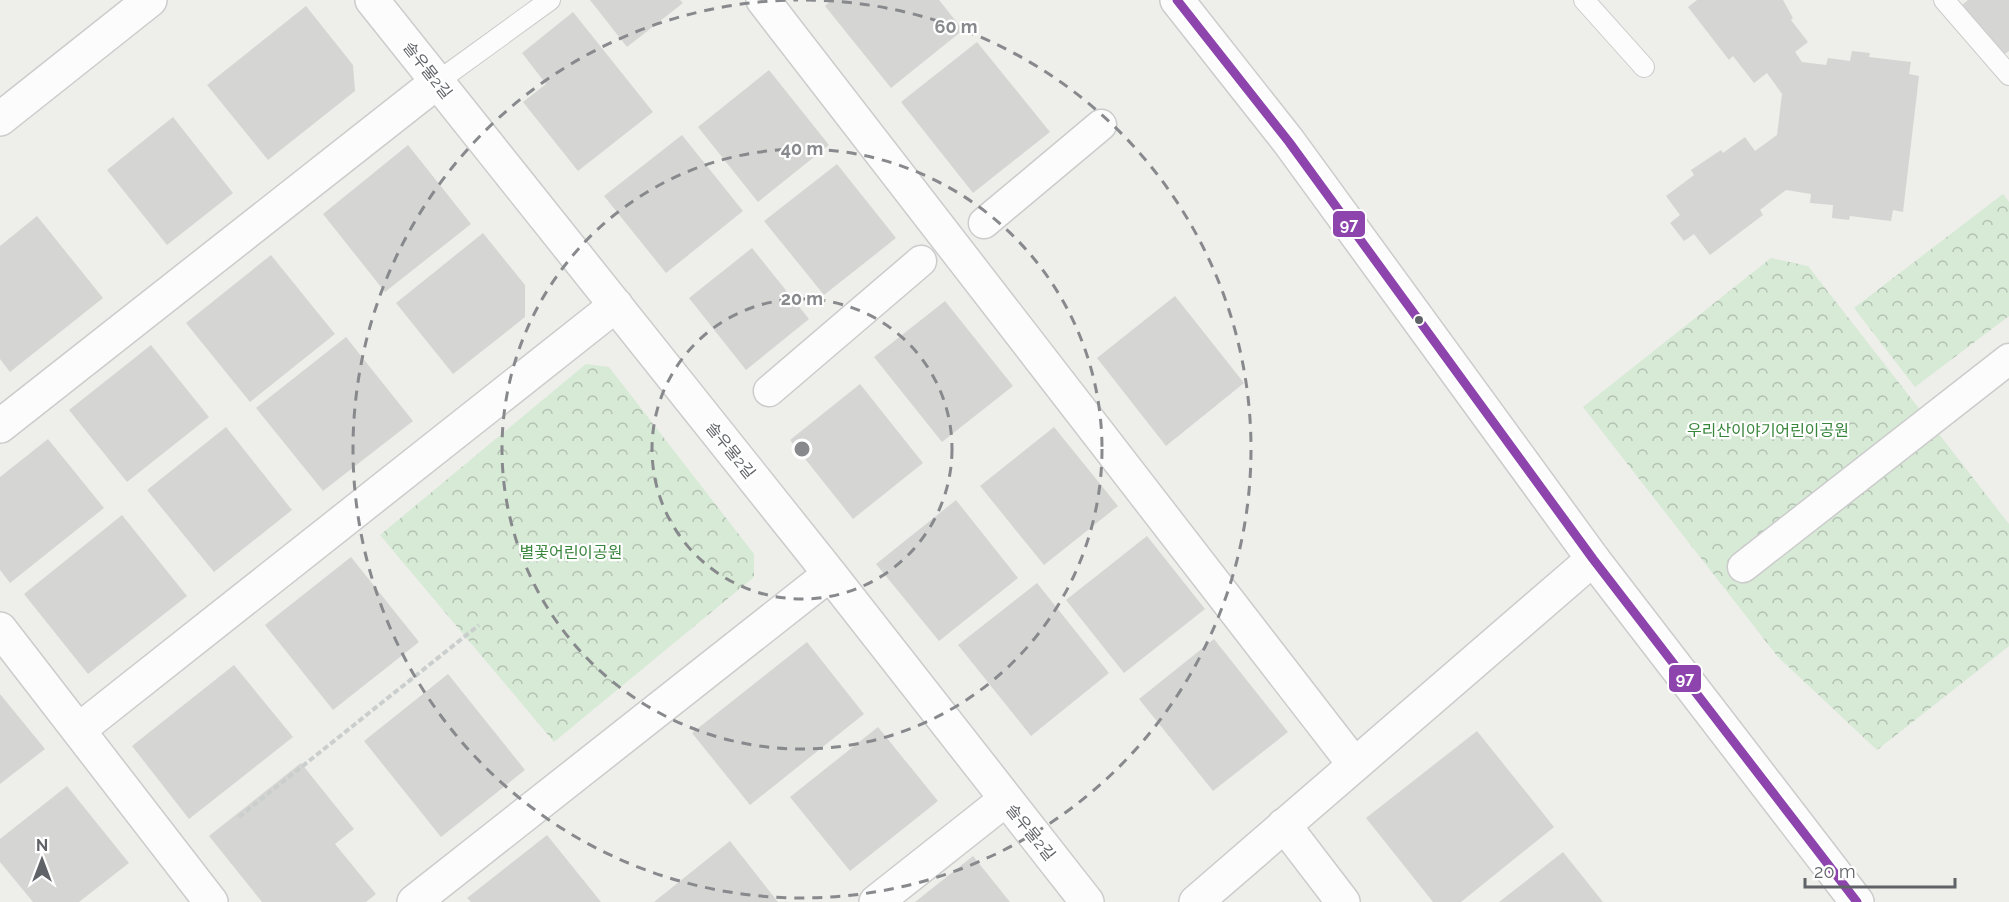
<svg xmlns="http://www.w3.org/2000/svg" width="2009" height="902" viewBox="0 0 2009 902" font-family="Raleway,'Noto Sans KR',sans-serif">
	<defs>
		<pattern id="park-crowns" width="20" height="18" patternUnits="userSpaceOnUse" patternTransform="scale(1.5)"><rect width="20" height="18" fill="#d7ead6"/><path d="M2 6a3 3 0 1 1 6 0M12 15a3 3 0 1 1 6 0" fill="none" stroke="#b2c1b1"/></pattern>
	</defs>
	<rect width="100%" height="100%" fill="#eeeeea"/>
	<!-- park -->
	<path fill="url(#park-crowns)" d="M2003,194L2009,202V316L1915,387L1854,308Z
		M1771,258L1808,266L2009,524V646L1877,750L1778,657L1583,407Z
		M586,364L609,367L754,554V577L554,742L380,535Z"/>
	<!-- building -->
	<path fill="#d5d5d3" d="M590,0H680L683,3L627,47Z
		M832,0H939L963,30L891,88L825,6Z
		M1697,0H1783L1793,18L1791,20L1808,42L1795,52L1802,62L1826,65L1828,58L1850,61L1852,51L1870,53L1869,57L1911,62L1909,74L1919,76L1903,212L1893,210L1891,221L1850,216L1849,220L1832,218L1833,205L1810,203L1811,194L1786,190L1760,210L1763,215L1710,255L1694,234L1684,241L1670,223L1680,215L1666,196L1694,175L1691,170L1721,150L1723,153L1745,137L1755,151L1777,135L1782,94L1767,73L1754,83L1733,56L1729,60L1688,7Z
		M1968,0H2009V51L2002,56L1962,5Z
		M306,6L353,65L355,91L268,160L207,85Z
		M573,12L653,112L578,171L523,102L546,84L522,53Z
		M977,42L1050,132L973,193L901,102Z
		M769,70L829,145L758,202L698,127Z
		M173,117L233,193L167,245L107,170Z
		M682,135L743,211L666,273L604,196Z
		M408,145L471,224L385,292L323,214Z
		M837,164L896,238L824,295L764,221Z
		M37,216L103,298L10,372L0,359V246Z
		M483,233L525,285V317L453,374L396,303Z
		M752,248L809,319L746,370L689,298Z
		M271,255L335,334L250,402L186,323Z
		M1175,296L1244,383L1166,446L1097,358Z
		M945,301L1013,386L942,442L874,357Z
		M346,337L413,421L323,491L256,408Z
		M151,345L209,417L127,482L69,410Z
		M860,384L923,463L853,519L790,440Z
		M226,427L292,510L214,572L147,490Z
		M1054,427L1118,506L1044,565L980,486Z
		M48,439L104,508L10,583L0,570V477Z
		M956,500L1018,578L939,641L876,564Z
		M122,515L187,596L88,674L24,594Z
		M1147,536L1205,609L1124,673L1066,600Z
		M351,557L419,642L333,710L265,625Z
		M1037,583L1109,673L1031,736L958,645Z
		M1214,639L1288,732L1213,791L1139,699Z
		M807,642L864,714L750,805L692,733Z
		M234,665L293,737L189,819L132,746Z
		M448,674L525,770L441,837L364,741Z
		M0,694L45,749L0,784Z
		M878,727L938,801L850,871L790,797Z
		M1477,731L1554,827L1461,902H1433L1366,818Z
		M301,763L354,829L335,844L376,894L366,902H262L209,836Z
		M67,786L129,863L79,902H33L0,862V839Z
		M547,835L601,902H471L467,898Z
		M730,841L778,902H654Z
		M1563,852L1603,902H1499Z
		M973,856L1010,902H915Z"/>
	<g fill="none" stroke-linecap="round" stroke-linejoin="round">
		<!-- service casing -->
		<g stroke="#cbcccb" stroke-width="22">
			<path id="service" d="M1584,0L1644,67
				M1944,0L2009,75
				M437,82L550,0"/>
		</g>
		<!-- pedestrian casing -->
		<g stroke="#cbcccb" stroke-width="33">
			<path id="pedestrian" d="M984,223L1101,125
				M769,391L921,261
				M1743,567L2009,359"/>
		</g>
		<!-- minor casing -->
		<g stroke="#cbcccb" stroke-width="36">
			<path id="minor" d="M372,0L830,574L1087,902
				M763,0L1354,764
				M0,119L150,0
				M0,426L437,82
				M0,629L211,902
				M80,729L616,305
				M1284,825L1343,902
				M414,902L830,574
				M876,902L1005,800
				M1196,902L1593,559"/>
		</g>
		<!-- tertiary casing -->
		<g stroke="#cbcccb" stroke-width="36">
			<path id="tertiary" d="M1177,0L1289,142L1593,559L1857,902"/>
		</g>
		<!-- path -->
		<path stroke="#cacfcd" stroke-width="4" stroke-dasharray="6 3" stroke-linecap="butt" d="M239,817L479,625"/>
		<!-- service -->
		<use href="#service" stroke="#fcfcfc" stroke-width="20"/>
		<!-- pedestrian -->
		<use href="#pedestrian" stroke="#fcfcfc" stroke-width="30"/>
		<!-- minor -->
		<use href="#minor" stroke="#fcfcfc" stroke-width="33"/>
		<!-- tertiary -->
		<use href="#tertiary" stroke="#fcfcfc" stroke-width="33"/>
		<!-- bus-1 casing -->
		<g stroke="#fff" stroke-width="14">
			<path id="bus-1" d="M1177,0L1289,142L1593,559L1857,902"/>
		</g>
		<!-- bus-1 -->
		<use href="#bus-1" stroke="#8e44ad" stroke-width="9"/>
	</g>
	<!-- distance rings -->
	<g fill="none" stroke="#87898c" stroke-width="3" stroke-dasharray="10 8">
		<circle cx="802" cy="449" r="150"/>
		<circle cx="802" cy="449" r="300"/>
		<path d="M806 0A449 449 0 1 1 798 0"/>
	</g>
	<!-- markers -->
	<circle fill="#5f6267" stroke="#fff" stroke-width="2" cx="1419" cy="320" r="5"/>
	<g text-anchor="middle" stroke-width="4.5" stroke-linejoin="round" paint-order="stroke">
		<!-- street labels -->
		<g font-size="16" fill="#5f6267" stroke="#fff">
			<text transform="translate(428 70) rotate(52)" y="6">솔우물2길</text>
			<text transform="translate(731 450) rotate(51)" y="6">솔우물2길</text>
			<text transform="translate(1031 832) rotate(51)" y="6">솔우물2길</text>
		</g>
		<!-- park labels -->
		<g font-size="16" fill="#38853c" stroke="#fff">
			<text x="1768" y="436">우리산이야기어린이공원</text>
			<text x="571" y="558">별꽃어린이공원</text>
		</g>
	</g>
	<circle cx="802" cy="449" r="9" fill="#87898c" stroke="#fff" stroke-width="3"/>
	<g font-size="18" text-anchor="middle" font-weight="bold" fill="#87898c" stroke="#fff" stroke-width="4.5" stroke-linejoin="round" paint-order="stroke">
		<text x="956" y="33">60 m</text>
		<text x="802" y="155">40 m</text>
		<text x="802" y="305">20 m</text>
	</g>
	<g stroke="#fff" stroke-width="2">
		<rect x="1332" y="210" width="34" height="28" rx="6" fill="#8e44ad"/>
		<rect x="1668" y="664" width="34" height="29" rx="6" fill="#8e44ad"/>
	</g>
	<g font-size="16" text-anchor="middle" font-weight="bold" fill="#fff">
		<text x="1349" y="230">97</text>
		<text x="1685" y="684">97</text>
	</g>
	<!-- north arrow -->
	<g transform="translate(42 860)" stroke="#ffffff" stroke-width="4.5" paint-order="stroke">
	<path d="M0-4.5L10 22L0 15L-10 22Z" fill="#5f6267"/>
	<text y="-9" font-size="16" font-weight="bold" text-anchor="middle" fill="#5f6267">N</text>
	</g>
	<!-- scale -->
	<path d="M1805 878v9h150v-9" fill="none" stroke="#5f6267" stroke-width="3"/>
	<text x="1814" y="878" font-size="18" fill="#5f6267" stroke="#ffffff" stroke-width="4.5" paint-order="stroke">20 m</text>
</svg>
